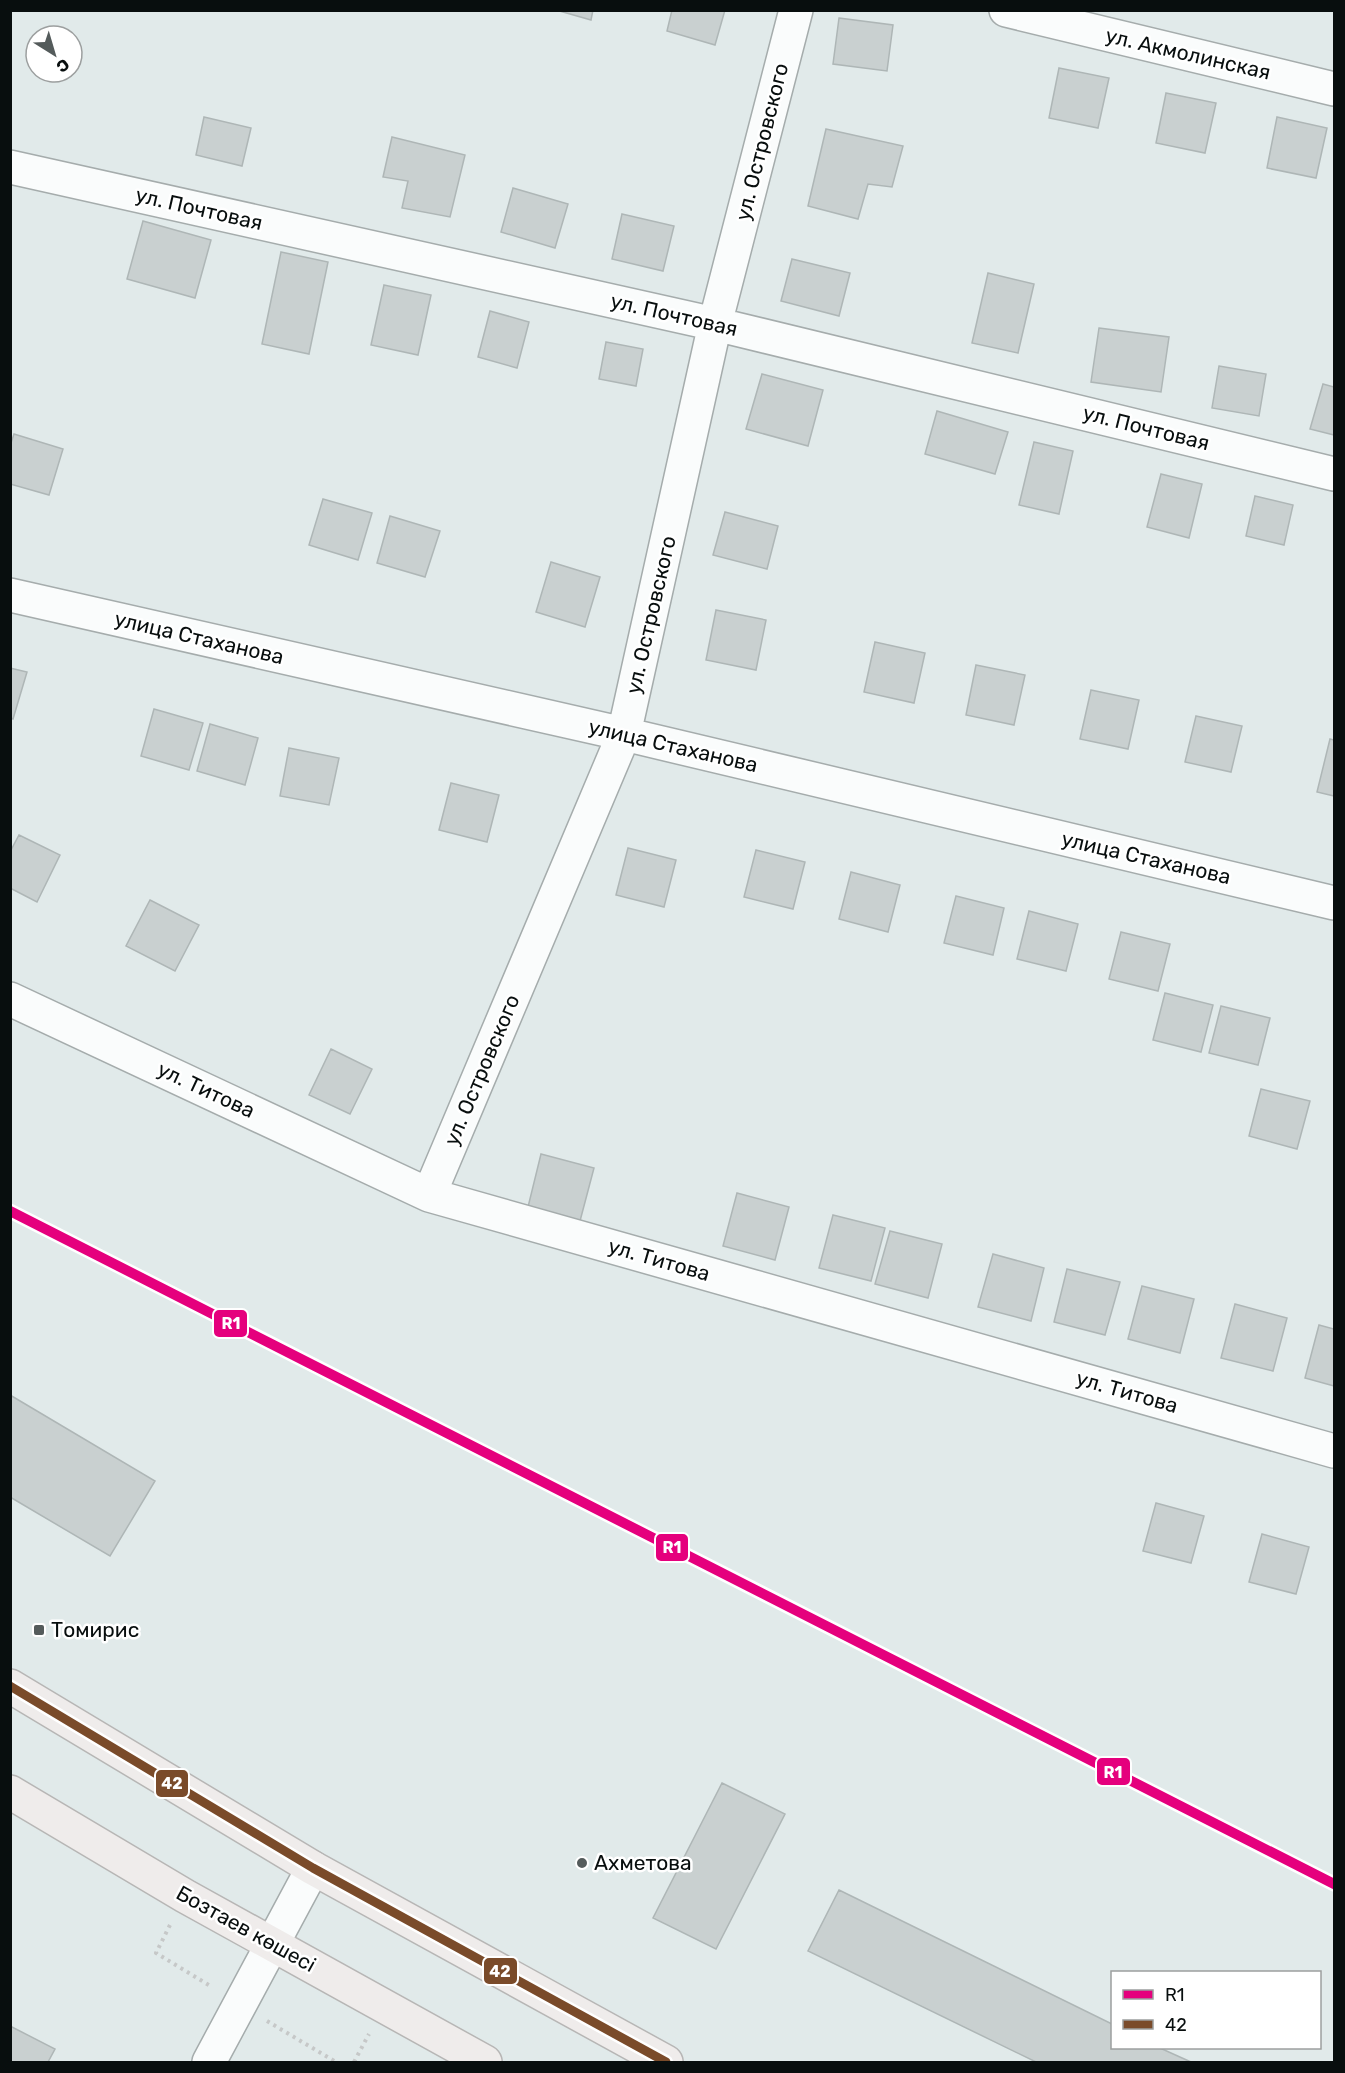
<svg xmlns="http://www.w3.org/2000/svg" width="1345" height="2073" viewBox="0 0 1345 2073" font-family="Rubik,sans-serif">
	<rect width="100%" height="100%" fill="#e1eaea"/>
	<!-- building -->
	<path fill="#c9d0d0" stroke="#aeb6b6" stroke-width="1.5" d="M556,10H593L591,20Z
		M672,10H725L715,45L667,31Z
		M839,18L893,25L887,71L833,64Z
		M1059,68L1109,78L1098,128L1049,118Z
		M1166,93L1216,103L1205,153L1156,143Z
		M204,117L251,128L242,166L196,155Z
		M1277,117L1327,128L1316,178L1267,168Z
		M826,129L903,146L892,187L868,184L858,219L808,206Z
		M392,137L465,155L450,217L402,208L408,181L383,177Z
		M513,188L568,204L555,248L501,232Z
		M622,214L674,226L663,271L612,259Z
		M143,221L211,240L195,298L127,279Z
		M281,252L328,262L309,354L262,344Z
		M792,259L850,273L839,316L781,301Z
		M988,273L1034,284L1018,353L972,343Z
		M384,285L431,295L418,355L371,345Z
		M490,311L529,322L517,368L478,357Z
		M1099,328L1169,337L1161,392L1091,382Z
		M606,342L643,349L636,386L599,379Z
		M1219,366L1266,374L1259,416L1212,408Z
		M762,374L823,390L808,446L746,429Z
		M1323,384L1334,387V435L1310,429Z
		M937,411L1008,432L995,474L925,454Z
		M14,434L63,449L49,495L10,484V446Z
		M1034,442L1073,451L1059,514L1019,505Z
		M1161,474L1202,484L1189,538L1147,527Z
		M1255,496L1293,505L1284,545L1246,536Z
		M323,499L372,513L358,560L309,545Z
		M725,512L778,526L767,569L713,555Z
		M390,516L440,531L425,577L377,563Z
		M551,562L600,577L585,627L536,612Z
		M716,610L766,620L756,670L706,660Z
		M875,642L925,653L914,703L864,692Z
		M976,665L1025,675L1014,725L966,715Z
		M10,668L27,672L13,719L10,718Z
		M1091,690L1139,700L1128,749L1080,739Z
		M154,709L203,723L189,770L141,756Z
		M1196,716L1242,726L1231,772L1185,762Z
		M210,724L258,738L245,785L197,771Z
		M1330,739L1334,740V796L1317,792Z
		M289,748L339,758L329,805L280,796Z
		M451,783L499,795L487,842L439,830Z
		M19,835L60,855L37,902L10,888V852Z
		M628,848L676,860L664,907L616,895Z
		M756,850L805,862L793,909L744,897Z
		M851,872L900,885L888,932L839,919Z
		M956,896L1004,908L993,955L944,943Z
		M150,900L199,925L175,971L126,946Z
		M1029,911L1078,924L1066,971L1017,959Z
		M1121,932L1170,944L1158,991L1109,979Z
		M1165,993L1213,1005L1201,1052L1153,1040Z
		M1221,1006L1270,1018L1258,1065L1209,1053Z
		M331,1049L372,1069L350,1114L309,1095Z
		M1261,1089L1310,1101L1297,1149L1249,1136Z
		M541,1154L594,1168L580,1221L528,1207Z
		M737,1193L789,1207L775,1260L723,1246Z
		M833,1215L885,1228L871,1281L819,1268Z
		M890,1231L942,1244L928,1298L875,1284Z
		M993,1254L1044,1268L1031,1321L978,1307Z
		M1067,1269L1120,1282L1105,1335L1054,1322Z
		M1142,1286L1194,1299L1180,1353L1128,1339Z
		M1235,1304L1287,1318L1273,1371L1221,1358Z
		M1319,1325L1334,1329V1386L1305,1378Z
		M10,1395L155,1481L110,1556L10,1497Z
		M1156,1503L1204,1516L1191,1563L1143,1551Z
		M1262,1534L1309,1547L1296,1594L1249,1582Z
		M722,1783L785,1814L716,1949L653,1918Z
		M839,1890L1112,2024V2048H1160L1191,2062H1036L808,1951Z
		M10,2026L55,2049L48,2062H10Z"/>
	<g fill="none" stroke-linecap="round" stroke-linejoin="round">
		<!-- minor casing -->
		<g stroke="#a5acac" stroke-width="36">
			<path id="minor" d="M1006,10L1334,89
				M10,167L715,324L1334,474
				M10,595L624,734L1334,903
				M10,999L429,1195L1334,1451
				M429,1195L624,734L715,324L796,10
				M209,2062L313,1868"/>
		</g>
		<!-- highway casing -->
		<g stroke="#b7b6b5" stroke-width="36">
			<path id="highway" d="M10,1686L313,1868L666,2062
				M10,1792L185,1896L485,2062"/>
		</g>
		<!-- path -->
		<path stroke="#c6c8c8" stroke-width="4" stroke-dasharray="3 4.5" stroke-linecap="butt" d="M170,1925L156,1953L212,1987
			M267,2021L336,2062
			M354,2062L369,2034"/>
		<!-- minor -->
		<use href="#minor" stroke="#fafcfc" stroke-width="33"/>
		<!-- highway -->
		<use href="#highway" stroke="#efeceb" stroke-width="33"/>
		<!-- bus-1 casing -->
		<g stroke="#fff" stroke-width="14">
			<path id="bus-1" d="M10,1686L313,1868L666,2062"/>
		</g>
		<!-- bus-1 -->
		<use href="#bus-1" stroke="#7a4b2a" stroke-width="9"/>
		<!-- rail-1 casing -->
		<g stroke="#fff" stroke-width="15">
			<path id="rail-1" d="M10,1211L1334,1884"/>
		</g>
		<!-- rail-1 -->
		<use href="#rail-1" stroke="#e5007d" stroke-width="10"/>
	</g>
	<!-- markers -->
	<g fill="#545b5b" stroke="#fff" stroke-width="2">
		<rect x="33" y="1624" width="12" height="12" rx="3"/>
		<circle cx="582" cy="1863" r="6"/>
	</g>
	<g text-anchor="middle" stroke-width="5" stroke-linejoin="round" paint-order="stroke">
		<!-- street labels -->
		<g font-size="21" fill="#080e0e" stroke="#fff">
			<text transform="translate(1188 54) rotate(13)" y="7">ул. Акмолинская</text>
			<text transform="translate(762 142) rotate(-76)" y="7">ул. Островского</text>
			<text transform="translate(199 209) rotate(13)" y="7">ул. Почтовая</text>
			<text transform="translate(674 315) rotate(13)" y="7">ул. Почтовая</text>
			<text transform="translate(1146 428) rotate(14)" y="7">ул. Почтовая</text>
			<text transform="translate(651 615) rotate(-77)" y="7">ул. Островского</text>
			<text transform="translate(199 638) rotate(13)" y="7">улица Стаханова</text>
			<text transform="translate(673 746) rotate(13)" y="7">улица Стаханова</text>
			<text transform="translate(1146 858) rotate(13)" y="7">улица Стаханова</text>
			<text transform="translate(482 1070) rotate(-67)" y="7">ул. Островского</text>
			<text transform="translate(206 1090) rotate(25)" y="7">ул. Титова</text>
			<text transform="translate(659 1260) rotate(16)" y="7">ул. Титова</text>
			<text transform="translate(1127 1392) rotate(16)" y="7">ул. Титова</text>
			<text transform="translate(246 1929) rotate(29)" y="7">Бозтаев көшесі</text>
		</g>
		<!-- poi labels -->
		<g font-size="21" fill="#080e0e" stroke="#fff" text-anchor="start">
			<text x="51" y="1637">Томирис</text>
			<text x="594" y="1870">Ахметова</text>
		</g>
	</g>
	<g stroke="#fff" stroke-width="2">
		<rect x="213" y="1309" width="35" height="29" rx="6" fill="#e5007d"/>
		<rect x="655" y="1533" width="34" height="29" rx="6" fill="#e5007d"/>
		<rect x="1096" y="1757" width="35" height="29" rx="6" fill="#e5007d"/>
		<rect x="155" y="1769" width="34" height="29" rx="6" fill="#7a4b2a"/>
		<rect x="483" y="1957" width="35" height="28" rx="6" fill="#7a4b2a"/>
	</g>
	<g font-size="16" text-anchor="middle" font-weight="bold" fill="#fff">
		<text x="231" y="1329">R1</text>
		<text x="672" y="1553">R1</text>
		<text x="1113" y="1778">R1</text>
		<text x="172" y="1789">42</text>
		<text x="500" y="1977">42</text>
	</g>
	<!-- border -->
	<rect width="1345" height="2073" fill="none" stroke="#080e0e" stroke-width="24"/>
	<!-- legend -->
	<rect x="1111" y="1971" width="210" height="78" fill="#ffffff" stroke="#9c9f9f" stroke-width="1.5"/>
	<rect x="1123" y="1990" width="30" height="9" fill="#e5007d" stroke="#9c9f9f" stroke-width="1.5"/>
	<text x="1165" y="2001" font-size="18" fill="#080e0e">R1</text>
	<rect x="1123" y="2020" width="30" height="9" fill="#7a4b2a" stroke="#9c9f9f" stroke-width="1.5"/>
	<text x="1165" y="2031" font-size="18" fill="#080e0e">42</text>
	<!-- north arrow -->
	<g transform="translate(54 54) rotate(143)"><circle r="28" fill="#ffffff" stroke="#9c9f9f" stroke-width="1.5"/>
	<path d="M0-4.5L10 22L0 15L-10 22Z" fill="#545b5b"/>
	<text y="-9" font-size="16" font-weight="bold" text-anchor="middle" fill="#080e0e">С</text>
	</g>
</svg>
